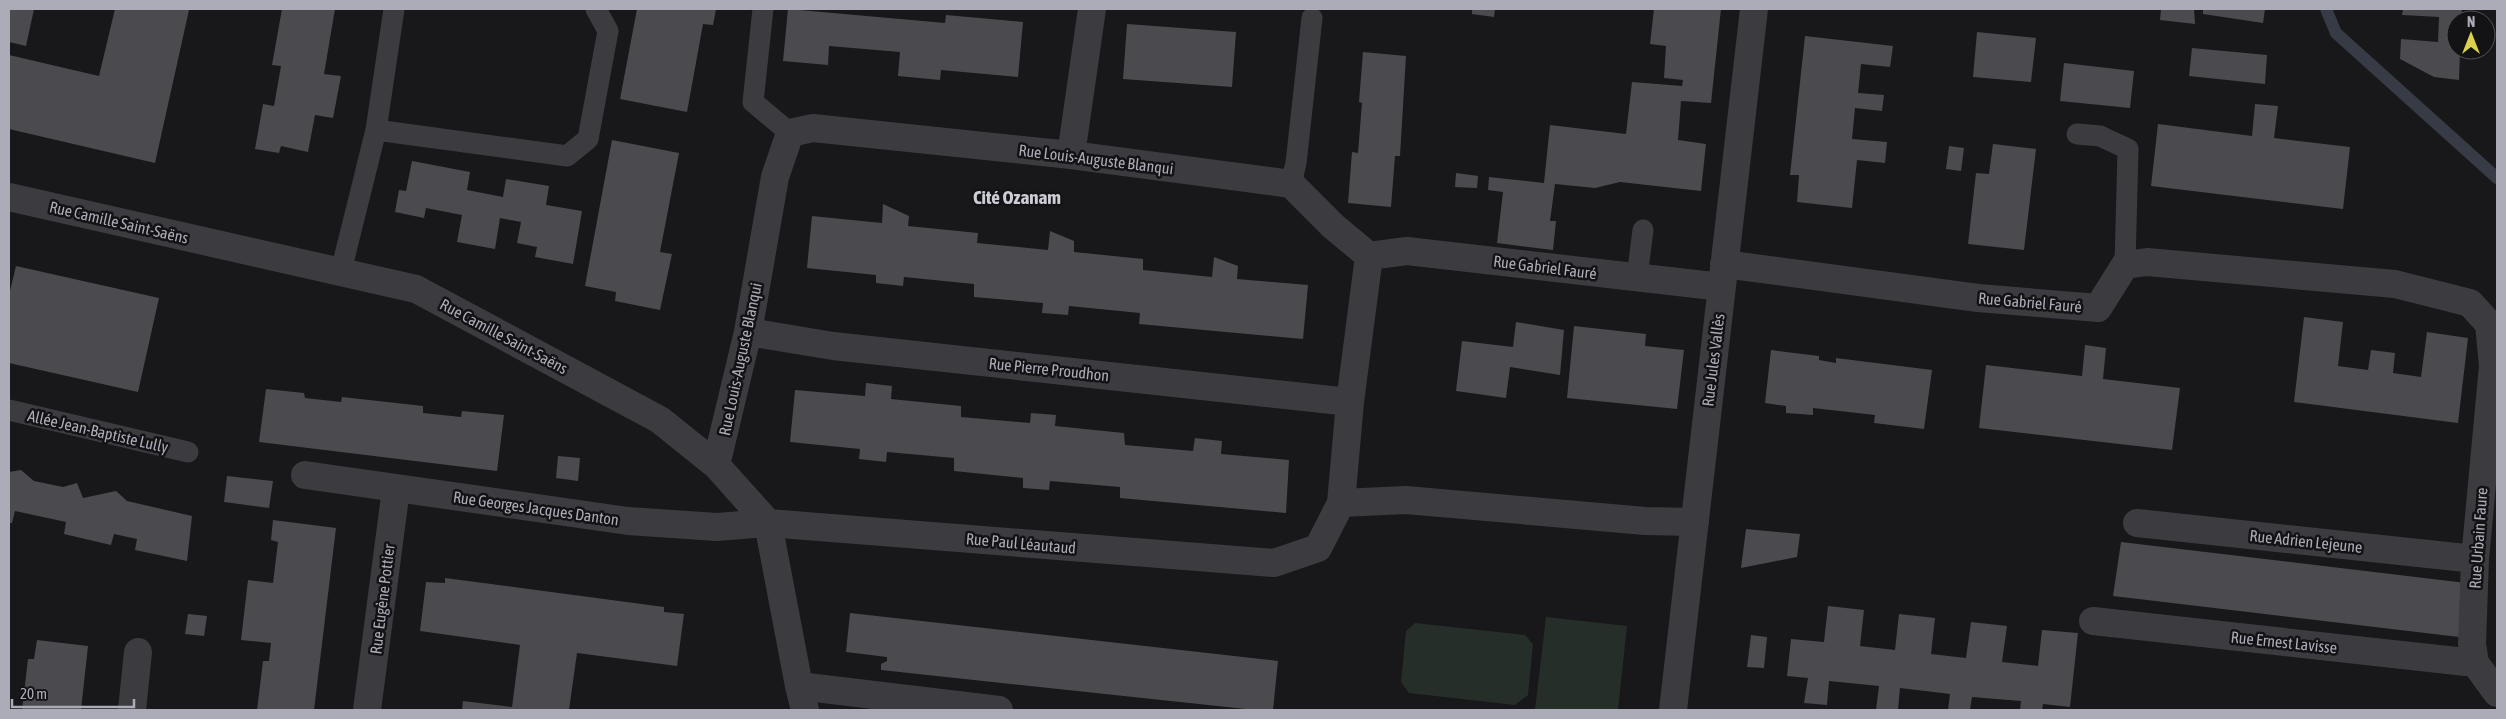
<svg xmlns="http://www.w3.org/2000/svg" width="2506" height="719" viewBox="0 0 2506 719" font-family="'Asap Condensed',sans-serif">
	<rect width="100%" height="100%" fill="#18181a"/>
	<!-- green -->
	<path fill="#262e2a" d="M1546,617L1627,626L1618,710H1535Z
		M1415,623L1525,635L1533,644L1528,695L1515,705L1409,693L1401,682L1406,631Z"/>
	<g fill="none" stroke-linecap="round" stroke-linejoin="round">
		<!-- stream -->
		<path stroke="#373b45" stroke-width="12" d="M2326,9L2336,33L2497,178"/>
	</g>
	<!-- building -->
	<path fill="#4b4a4e" d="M9,9H34L26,46L9,42Z
		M115,9L189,10L155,163L9,129V55L99,76Z
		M282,9H335L324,74L341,76L333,118L315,115L308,152L281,146L279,153L255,149L263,104L274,106L281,66L272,65Z
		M637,9H716L713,25L703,24L687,112L620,99Z
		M788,9L945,23L946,15L1023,22L1018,77L941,70L940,80L898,76L900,52L829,46L828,65L783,61Z
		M1472,9H1495L1494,17L1472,14Z
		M1654,9H1721L1711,103L1681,101L1678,140L1706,144L1701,191L1620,182L1595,188L1555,184L1550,221H1556L1553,250L1497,243L1503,192L1488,190L1489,177L1544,183L1550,125L1626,134L1632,82L1682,86L1683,80L1664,78L1666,46L1650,44Z
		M2161,9H2194L2195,24L2160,20Z
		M2203,9H2265L2263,23L2203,14Z
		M2403,9H2462L2461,20H2456V50H2460L2459,80L2434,77L2400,59L2401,39L2438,42L2439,17L2402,15Z
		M1127,24L1236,32L1232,87L1123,79Z
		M1977,32L2036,38L2031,82L1973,77Z
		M1805,36L1893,46L1890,67L1861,64L1858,93L1884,95L1882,111L1855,108L1852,139L1887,142L1885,163L1857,160L1852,208L1797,202L1799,175H1790Z
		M2192,48L2267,55L2265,84L2189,76Z
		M1363,52L1406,56L1400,156H1395L1391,207L1348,203L1352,152L1358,153L1362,103L1359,102Z
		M2064,63L2134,71L2130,108L2060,101Z
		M2255,104L2278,106L2274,138L2350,147L2343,209L2151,186L2158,124L2252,136Z
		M612,140L679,153L660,252L672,254L660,310L615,301L616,292L585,286Z
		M1993,144L2036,149L2024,250L1968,244L1976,173L1989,174Z
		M1949,146L1964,148L1961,171L1946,169Z
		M412,161L470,172L467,190L503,197L506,179L549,186L546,205L582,211L573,264L535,257L537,247L517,243L521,222L500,218L495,249L457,242L462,215L426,208L424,218L395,212L399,190L406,191Z
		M1456,173L1478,176L1477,188L1455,187Z
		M883,204L909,216L908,226L978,233L977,243L1048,250L1050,231L1074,241V252L1143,259V270L1212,277L1214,257L1238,266L1237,279L1308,285L1303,339L1139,324L1140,313L1069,306L1068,315L1042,313L1043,303L974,297V284L904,277L903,286L876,283V275L807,268L812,216L882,223Z
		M16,266L159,298L138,392L9,363V295Z
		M2304,317L2343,322L2338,366L2368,370L2371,350L2395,353L2393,373L2421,377L2427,332L2468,338L2458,423L2294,402Z
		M1516,322L1564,330L1560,375L1510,367L1506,398L1456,391L1462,341L1513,347Z
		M1574,326L1646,334L1645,346L1684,350L1677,409L1567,398Z
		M2085,345L2106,348L2103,379L2180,388L2172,450L1979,428L1986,365L2082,376Z
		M1771,350L1819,356V360L1836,363V358L1932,370L1924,429L1874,423L1875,415L1813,408V415L1786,413V406L1765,403Z
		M866,383L892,386L891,399L961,406V417L1030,423L1031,413L1056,415L1055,426L1124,433L1125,445L1193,451L1195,438L1222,441L1221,454L1289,460L1286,513L1120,498V487L1050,481L1049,490L1023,488V478L954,471V458L887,452L886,462L859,459L860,449L790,442L795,390L865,396Z
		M266,389L304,393L305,398L341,402L342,397L423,406V413L461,417L462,411L504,415L497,471L259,442Z
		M558,456L580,458L578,481L556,478Z
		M21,470L34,481L63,487L77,483L83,498L116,491L127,501L192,516L187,561L135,550L137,539L114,534L111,545L64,534L66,522L15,511L12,523H9V472Z
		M227,476L273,481L269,508L224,502Z
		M273,520L336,528L314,710H257L263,661H269L271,643L241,640L248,580L273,583L278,542L271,540Z
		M1746,529L1800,534L1797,557L1741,568Z
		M2121,542L2466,583L2459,637L2113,596Z
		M445,578L664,607V612L684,614L677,666L577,653L569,710H462L463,701L512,707L520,645L420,631L426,582L445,583Z
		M1828,606L1864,610L1860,646L1895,650L1899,614L1935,618L1931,654L1966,658L1971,622L2007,626L2002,662L2038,666L2042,630L2078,633L2070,707L2043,704L2042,710H2020L2021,701L1972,697L1970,710H1948L1950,694L1900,688L1898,710H1876L1879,686L1829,681L1827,705L1804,703L1808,678L1787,676L1791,639L1824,642Z
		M850,613L1278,661L1273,710H1255L881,670V664L887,661V657L846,652Z
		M188,614L207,616L204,636L185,634Z
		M1751,635L1767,637L1764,668L1747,667Z
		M37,640L88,646L81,710H22L28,659H34Z"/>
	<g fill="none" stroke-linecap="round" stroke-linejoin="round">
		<!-- lane -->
		<path stroke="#3c3b40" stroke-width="21" d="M763,9L753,102L790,133
			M376,130L567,156L588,139L608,31L596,9
			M2077,134L2100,136L2128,149L2125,265
			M1291,184L1296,163L1312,18
			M341,271L376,130L394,9
			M1637,277L1643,230
			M9,410L188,452"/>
		<!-- street -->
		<path stroke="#3c3b40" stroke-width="28" d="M1071,155L1092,9
			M9,197L416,289L660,420L716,465L768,523L799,686L805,710
			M1369,256L1407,251L1722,287
			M1724,264L1978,298L2098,308L2125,265L2147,262L2395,284L2470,303L2489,324L2493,366L2475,559L2472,644L2475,663L2497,693
			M748,332L833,346L1350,402
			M305,475L628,521L717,527L768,523L1274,563L1318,548L1341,503L1350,402L1369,256L1333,226L1291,184L1071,155L813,128L790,133L775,177L748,332L716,465
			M1341,503L1406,500L1645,521L1695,522
			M2137,523L2475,559
			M2093,621L2475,663
			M799,686L999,710
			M132,710L138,652
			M367,710L396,489
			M1673,710L1754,9"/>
	</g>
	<g text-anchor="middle" stroke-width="5" stroke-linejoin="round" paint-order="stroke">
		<!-- street labels -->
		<g font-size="16" fill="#acacb8" stroke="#131315">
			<text transform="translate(1096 159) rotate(7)" y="6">Rue Louis-Auguste Blanqui</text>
			<text transform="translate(119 222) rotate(13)" y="6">Rue Camille Saint-Saëns</text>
			<text transform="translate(1545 267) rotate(7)" y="6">Rue Gabriel Fauré</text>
			<text transform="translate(2030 302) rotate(5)" y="6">Rue Gabriel Fauré</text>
			<text transform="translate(504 336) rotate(28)" y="6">Rue Camille Saint-Saëns</text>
			<text transform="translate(740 359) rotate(-78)" y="6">Rue Louis-Auguste Blanqui</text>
			<text transform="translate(1713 360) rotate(-83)" y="6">Rue Jules Vallès</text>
			<text transform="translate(1049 369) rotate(6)" y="6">Rue Pierre Proudhon</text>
			<text transform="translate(98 431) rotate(13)" y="6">Allée Jean-Baptiste Lully</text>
			<text transform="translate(536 508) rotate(8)" y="6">Rue Georges Jacques Danton</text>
			<text transform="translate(2478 538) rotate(-86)" y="6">Rue Urbain Faure</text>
			<text transform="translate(2306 541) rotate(6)" y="6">Rue Adrien Lejeune</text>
			<text transform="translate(1021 543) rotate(5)" y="6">Rue Paul Léautaud</text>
			<text transform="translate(382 599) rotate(-83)" y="6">Rue Eugène Pottier</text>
			<text transform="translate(2284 642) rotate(6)" y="6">Rue Ernest Lavisse</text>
		</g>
		<!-- quarter labels -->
		<g font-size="19" font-weight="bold" fill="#ccccd4" stroke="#131315">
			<text x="1017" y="204">Cité Ozanam</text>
		</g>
	</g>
	<!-- border -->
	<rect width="2506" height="719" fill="none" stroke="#acacb8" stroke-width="20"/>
	<!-- north arrow -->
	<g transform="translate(2471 35)"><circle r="24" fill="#131315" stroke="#505056"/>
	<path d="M0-4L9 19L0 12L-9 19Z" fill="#dbd14e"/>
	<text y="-8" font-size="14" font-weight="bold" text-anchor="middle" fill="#acacb8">N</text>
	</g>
	<!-- scale -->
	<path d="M12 699v8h122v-8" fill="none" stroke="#acacb8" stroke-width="2.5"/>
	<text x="20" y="699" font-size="15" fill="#acacb8" stroke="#131315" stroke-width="4" paint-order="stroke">20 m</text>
</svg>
